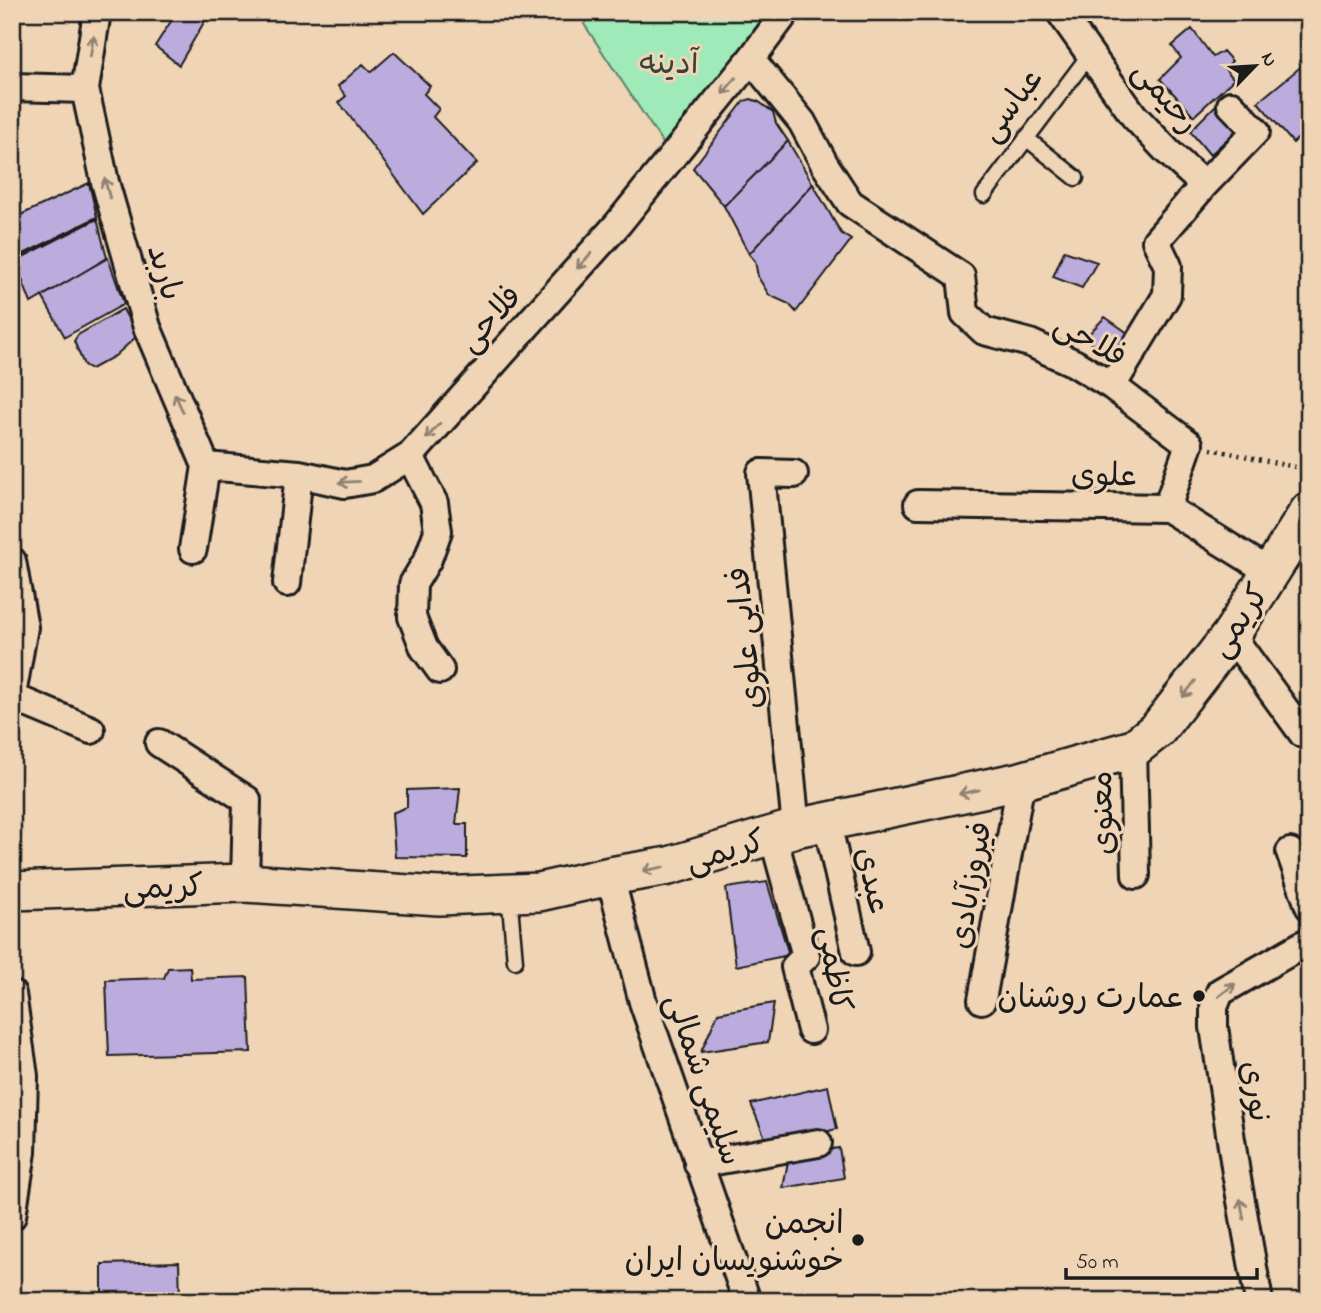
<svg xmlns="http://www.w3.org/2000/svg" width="1321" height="1313" viewBox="0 0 1321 1313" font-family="'Indie Flower','Playpen Sans Arabic',sans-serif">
	<rect width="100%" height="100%" fill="#efd4b6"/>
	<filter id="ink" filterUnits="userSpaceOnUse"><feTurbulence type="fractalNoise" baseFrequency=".0143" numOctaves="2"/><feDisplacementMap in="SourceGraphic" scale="14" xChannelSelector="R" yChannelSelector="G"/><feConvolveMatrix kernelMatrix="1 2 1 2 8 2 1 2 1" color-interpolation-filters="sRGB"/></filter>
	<g filter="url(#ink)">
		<!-- green -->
		<path fill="#a0e9b8" stroke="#5e826a" stroke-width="2" d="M595,12H770L666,148L584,24Z"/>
		<!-- building -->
		<path fill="#bcacdd" stroke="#1c1c1c" stroke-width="2" d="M177,12H210L179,65L155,46Z
			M1192,29L1213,57L1223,51L1232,61L1225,69L1234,79L1194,116L1160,79L1181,58L1172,46Z
			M394,52L430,86L424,94L439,109L433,117L477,163L423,214L339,102L346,96L338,86L363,64L371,72Z
			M1309,60V128L1293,143L1258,102Z
			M751,99L759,102L773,112L776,123L788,141L724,206L693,168L744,101Z
			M1216,105L1237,130L1210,155L1190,131Z
			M788,141L813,184L749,254L724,206Z
			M89,183L97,217L12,260V219Z
			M813,184L841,233L851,240L796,312L789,304L769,295L758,277L755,261L749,254Z
			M97,219L107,258L31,303L15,261Z
			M1064,251L1097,262L1082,288L1053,277Z
			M108,258L124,304L65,337L42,296Z
			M123,309L137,336L115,356L91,369L84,365L74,341L78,335Z
			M1105,317L1135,338L1115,364L1085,338Z
			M460,788L456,824H467V858L395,857L392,813L407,807V790Z
			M767,882L789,955L736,966L726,888Z
			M190,967L191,979L248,977L251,1052L109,1056L106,980L164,978L168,968Z
			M774,1003L768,1042L701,1052L718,1013Z
			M828,1086L837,1129L768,1145L751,1104Z
			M839,1148L844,1178L783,1188L789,1156Z
			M179,1262L180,1301H102V1264Z"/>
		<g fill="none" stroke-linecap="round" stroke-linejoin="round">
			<!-- lane casing -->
			<g stroke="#1c1c1c" stroke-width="19">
				<path id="lane" d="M1026,138L1076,178
					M984,195L1090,54
					M509,893L515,961"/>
			</g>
			<!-- street casing -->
			<g stroke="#1c1c1c" stroke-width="32">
				<path id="street" d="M1060,12L1134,116L1167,151L1204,185
					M751,59L802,122L825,165L850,203L961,276L965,313L984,331L1030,343L1074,363L1112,386L1189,444L1167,508
					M12,87L85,89L97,12
					M85,89L105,182L147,327L206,466
					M1112,386L1167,295L1168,266L1156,241L1204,185L1256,131L1231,105
					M410,456L434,503L438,531L428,559L413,584L412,617L424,648L440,670
					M206,466L299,474L345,484L373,479L410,456L617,225L751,59L786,12
					M794,474L761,473L796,828
					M918,504L1167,508L1270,572
					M193,549L206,466
					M12,561L24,627L12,695
					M287,583L299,474
					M1231,635L1303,734
					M12,697L91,730
					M159,743L247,800L245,883
					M1133,749L1136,875
					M827,822L856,952
					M773,836L806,956L795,967L811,1030
					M1290,852L1309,906
					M610,876L643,1002L747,1301
					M12,994L24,1076L22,1152L12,1216
					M982,1000L1021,781
					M698,1164L818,1143
					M1259,1301L1236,1173L1214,1027V1007L1220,992L1309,941"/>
			</g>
			<!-- secondary casing -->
			<g stroke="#1c1c1c" stroke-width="42">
				<path id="secondary" d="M12,891L245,883L439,896L539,892L610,876L669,866L796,828L1021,781L1133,749L1158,729L1231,635L1309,511"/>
			</g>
			<!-- path -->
			<path stroke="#1c1c1c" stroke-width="4.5" stroke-dasharray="2 5" stroke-linecap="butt" d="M1211,449L1309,470"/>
			<!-- lane -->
			<use href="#lane" stroke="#efd4b6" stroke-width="14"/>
			<!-- street -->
			<use href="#street" stroke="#efd4b6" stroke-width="26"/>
			<!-- secondary -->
			<use href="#secondary" stroke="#efd4b6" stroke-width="37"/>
		</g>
		<!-- one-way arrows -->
		<defs><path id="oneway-shaft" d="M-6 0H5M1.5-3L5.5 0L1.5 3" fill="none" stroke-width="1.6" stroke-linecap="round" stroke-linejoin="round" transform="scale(1.75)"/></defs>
		<g stroke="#908171">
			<use href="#oneway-shaft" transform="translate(92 46) rotate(-81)"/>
			<use href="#oneway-shaft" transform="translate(729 86) rotate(129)"/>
			<use href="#oneway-shaft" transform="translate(107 188) rotate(-105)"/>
			<use href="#oneway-shaft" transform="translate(584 261) rotate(132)"/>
			<use href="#oneway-shaft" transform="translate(179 403) rotate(-113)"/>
			<use href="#oneway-shaft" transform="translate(433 431) rotate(132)"/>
			<use href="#oneway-shaft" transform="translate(349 482) rotate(177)"/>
			<use href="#oneway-shaft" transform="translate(1189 689) rotate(128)"/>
			<use href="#oneway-shaft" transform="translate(969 792) rotate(168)"/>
			<use href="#oneway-shaft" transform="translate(653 869) rotate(170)"/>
			<use href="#oneway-shaft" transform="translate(1227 990) rotate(-38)"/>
			<use href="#oneway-shaft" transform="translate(1242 1209) rotate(-100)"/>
		</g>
	</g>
	<!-- markers -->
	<g fill="#1c1c1c" stroke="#efd4b6" stroke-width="2.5">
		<circle cx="1199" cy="996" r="7"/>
		<circle cx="858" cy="1240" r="7"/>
	</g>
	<g text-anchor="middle" stroke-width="6" stroke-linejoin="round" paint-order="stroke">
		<!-- park labels -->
		<g font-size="32" fill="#36453b" stroke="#efd4b6">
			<text x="669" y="73">آدینه</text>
		</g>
		<!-- street labels -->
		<g font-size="32" fill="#1c1c1c" stroke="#efd4b6">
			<text transform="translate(1167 96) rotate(50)" y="11">رحیمی</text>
			<text transform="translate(1010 104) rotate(-53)" y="11">عباسی</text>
			<text transform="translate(166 272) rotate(74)" y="11">باربد</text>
			<text transform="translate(489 318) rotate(-48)" y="11">فلاحی</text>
			<text transform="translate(1091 339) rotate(29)" y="11">فلاحی</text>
			<text transform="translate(1104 474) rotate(1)" y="11">علوی</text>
			<text transform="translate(1238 620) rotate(-56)" y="11">کریمی</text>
			<text transform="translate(744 638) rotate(-96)" y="11">فدایی علوی</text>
			<text transform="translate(1101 813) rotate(-92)" y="11">معنوی</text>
			<text transform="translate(725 850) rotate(-16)" y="11">کریمی</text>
			<text transform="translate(874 880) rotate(77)" y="11">عبدی</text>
			<text transform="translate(969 885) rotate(-80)" y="11">فیروزآبادی</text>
			<text transform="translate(163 886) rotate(-2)" y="11">کریمی</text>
			<text transform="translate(836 969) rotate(82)" y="11">کاظمی</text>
			<text transform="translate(705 1079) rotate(71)" y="11">سلیمی شمالی</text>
			<text transform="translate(1257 1091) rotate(81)" y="11">نوری</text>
		</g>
		<!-- poi labels -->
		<g font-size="32" fill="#1c1c1c" stroke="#efd4b6" text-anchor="end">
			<text x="1185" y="1007">عمارت روشنان</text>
			<text x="844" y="1233">انجمن<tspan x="844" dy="37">خوشنویسان ایران</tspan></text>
		</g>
	</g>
	<!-- margin -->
	<rect width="1321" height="1313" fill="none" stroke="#efd4b6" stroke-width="42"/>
	<rect x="21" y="21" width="1279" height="1271" fill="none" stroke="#1c1c1c" stroke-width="2.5" filter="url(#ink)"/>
	<!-- north arrow -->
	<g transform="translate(1255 66) rotate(65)" stroke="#efd4b6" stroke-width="5" paint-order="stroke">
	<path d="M0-5L12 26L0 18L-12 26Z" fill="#1c1c1c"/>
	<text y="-10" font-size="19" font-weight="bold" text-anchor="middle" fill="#1c1c1c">N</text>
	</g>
	<!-- scale -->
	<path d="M1066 1268v10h191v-10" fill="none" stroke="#1c1c1c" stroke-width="3.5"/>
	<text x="1076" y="1268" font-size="21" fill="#1c1c1c" stroke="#efd4b6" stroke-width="5" paint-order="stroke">50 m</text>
</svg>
